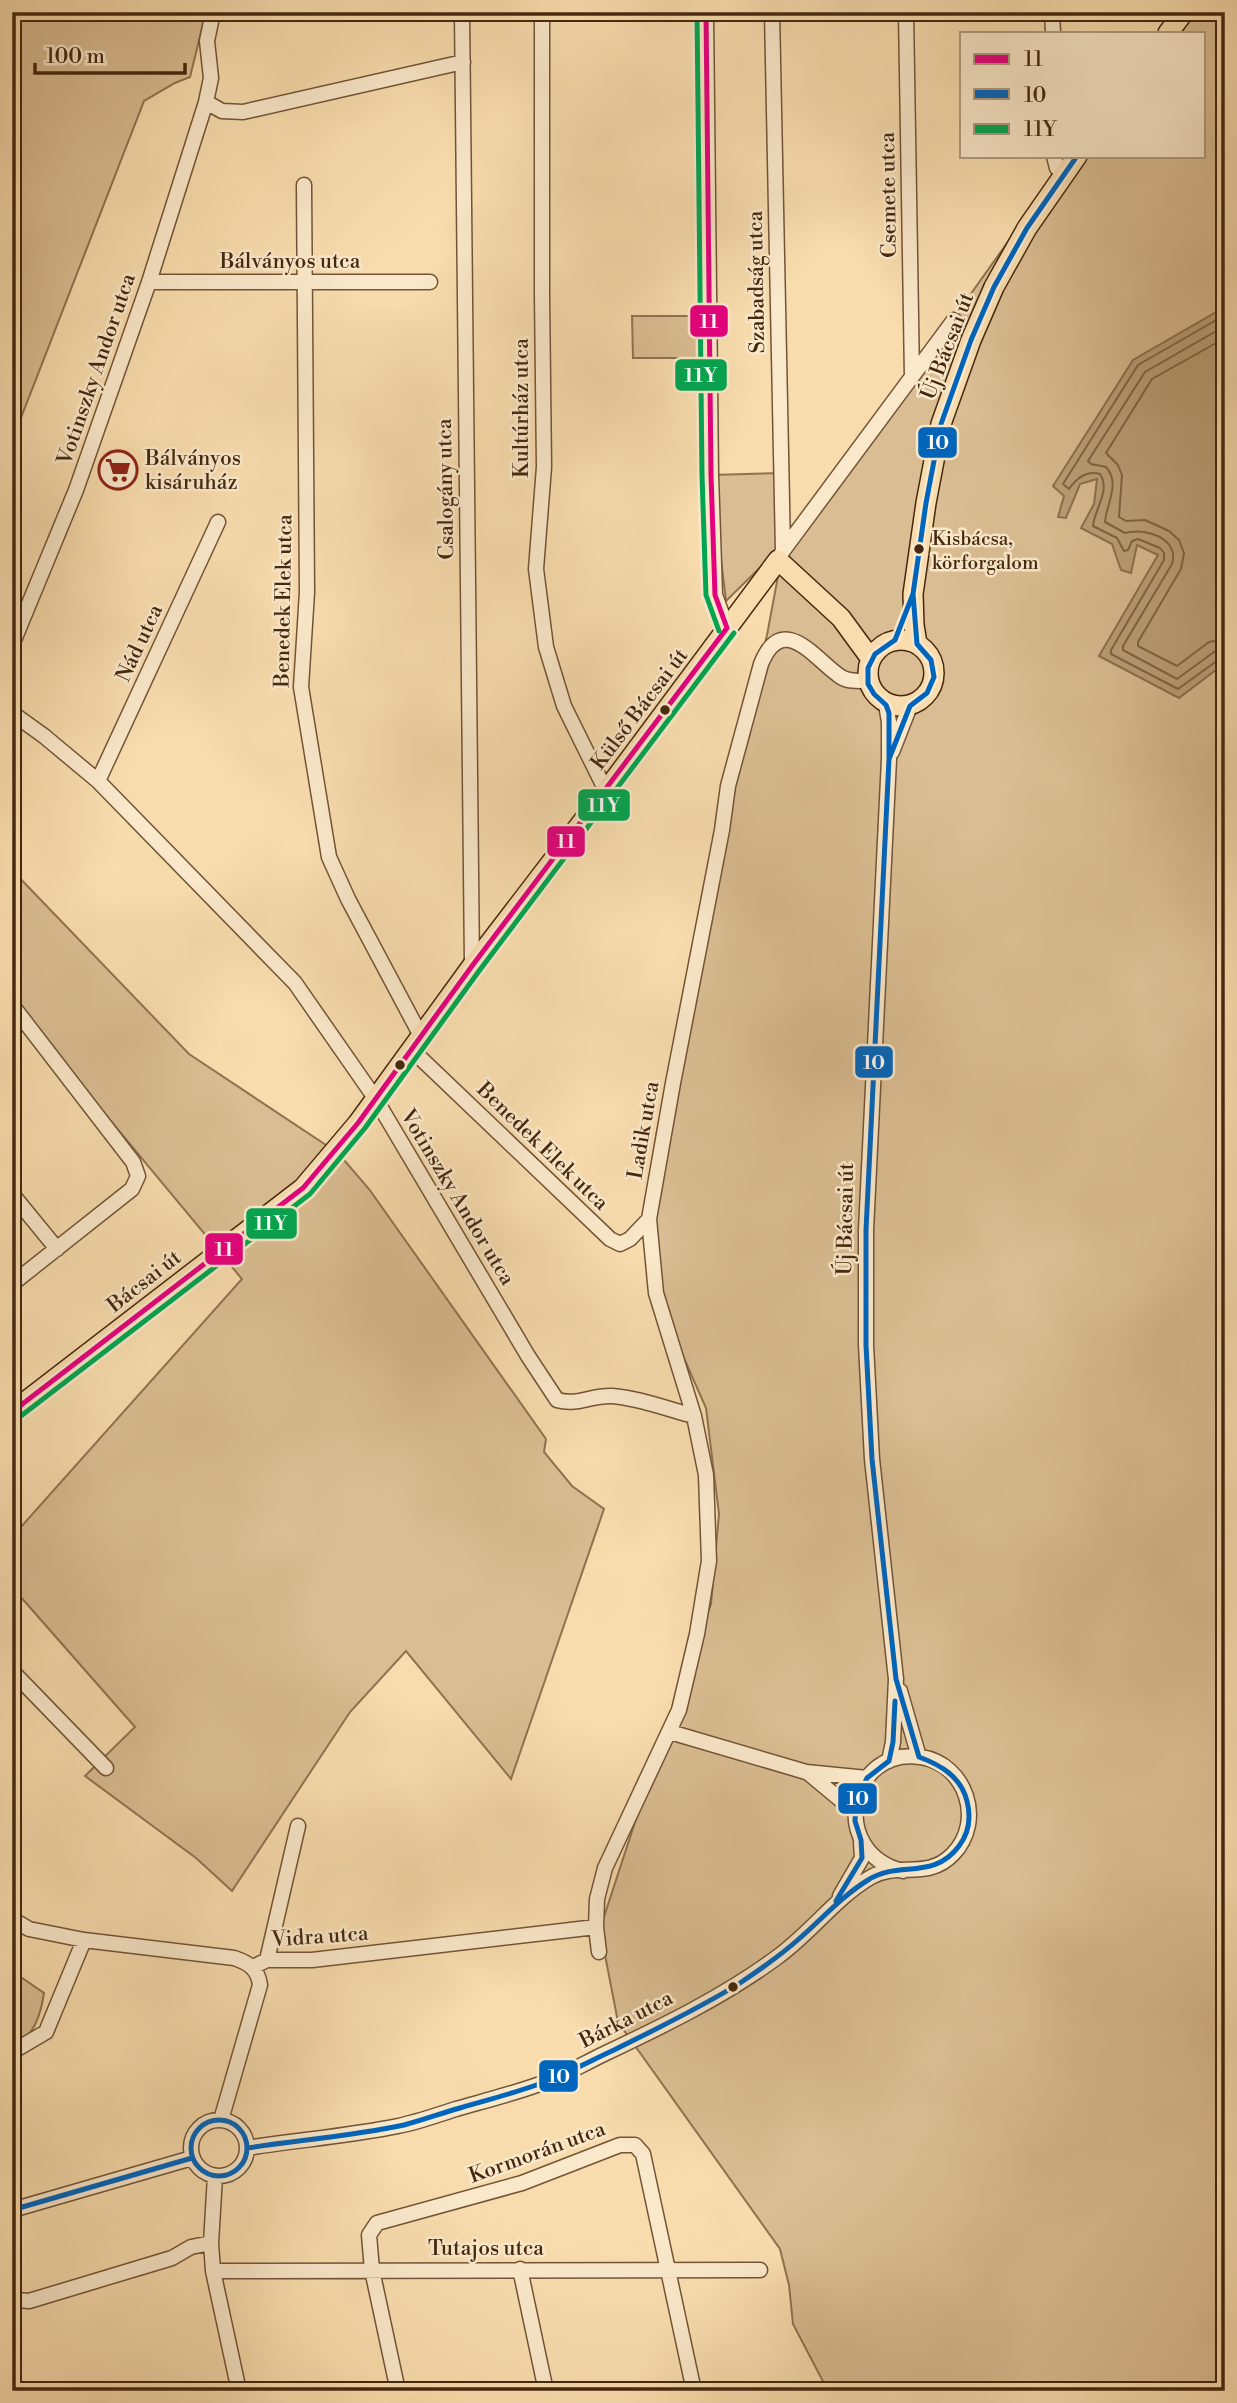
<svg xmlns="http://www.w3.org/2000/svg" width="1237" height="2403" viewBox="0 0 1237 2403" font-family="'Libre Bodoni',serif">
	<rect width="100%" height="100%" fill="#f8dcad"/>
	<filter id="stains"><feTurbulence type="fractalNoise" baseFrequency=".00286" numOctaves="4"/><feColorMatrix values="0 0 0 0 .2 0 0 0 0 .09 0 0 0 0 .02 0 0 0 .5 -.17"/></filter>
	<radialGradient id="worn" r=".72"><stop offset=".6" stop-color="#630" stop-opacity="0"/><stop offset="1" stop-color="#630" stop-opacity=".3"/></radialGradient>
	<!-- green -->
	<path fill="#dabd92" stroke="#907250" stroke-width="2" d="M12,12H206L190,77L175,83L144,101L12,441Z
		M1179,12H1225V2391H828L793,2324L789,2285L780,2249L618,2022L600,1929L658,1752L711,1604L719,1514L706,1408L664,1313L649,1221L656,1137L702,900L767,635L784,544L726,601L711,475L782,473L785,540L933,347L1069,156H1204V33H1163Z
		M632,316H703V358H633Z
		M12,870L189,1054L338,1153L369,1189L546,1439L544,1452L572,1486L604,1509L511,1779L406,1651L350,1712L232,1891L196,1858L85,1776L135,1727L12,1587V1537L242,1279L12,1002Z
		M12,1971L44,1993C41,2014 33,2039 12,2047V2028L16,2013L12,2012Z"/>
	<!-- water -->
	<path fill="#bb9f77" stroke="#8c6f4d" stroke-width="2" d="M1225,307V663L1179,698L1099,656L1158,555L1137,545L1131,573L1121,570L1112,544L1081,528L1094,504L1097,479L1080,484L1066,518L1058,517L1064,496L1053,486L1133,360Z"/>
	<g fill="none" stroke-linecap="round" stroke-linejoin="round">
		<!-- shore -->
		<path stroke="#806443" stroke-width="2" d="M1225,315L1138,365L1063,484L1069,489C1076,479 1086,470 1100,474C1111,491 1094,510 1093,526L1117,538L1124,551L1128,550L1132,541L1138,539L1160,548L1164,553V560L1111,650V654L1178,689L1218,660L1225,658
			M1225,326L1145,372L1088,461L1091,464L1106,467C1121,483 1106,505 1105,522L1125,533C1144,527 1180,538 1172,564L1123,646V650L1177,679L1214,652L1225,649
			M1225,338L1152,379L1106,453L1118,465L1122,475L1119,517L1126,521L1145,520L1169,531L1179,540L1184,553L1181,569L1138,642V646L1177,666L1209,642L1225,639"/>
		<!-- minor casing -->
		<g stroke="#725536" stroke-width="17">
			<path id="minor" d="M462,12L472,966
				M542,12V295L544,467L536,569L546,647L564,706L606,791
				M706,12L711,475L715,595L727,628
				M772,12L783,551
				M906,12L912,377
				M1052,12L1053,33
				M206,102L222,111L243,112L463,62
				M1054,156L1057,168L1065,173
				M304,185L307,592L301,687L329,857L348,899L421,1036
				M149,282H430
				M782,552L954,320
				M12,645L76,490L149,282L206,102L211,78L207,41L213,12
				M886,704L889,722V759L866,1230V1345L872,1459L896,1679L893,1742L889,1761
				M12,713L44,736L98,781L295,983L375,1098L528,1356L557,1400C578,1406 591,1395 612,1396C639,1398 667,1409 694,1416
				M892,752L910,706
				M98,781L218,522
				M12,1005L133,1162L138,1176L132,1189L12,1284
				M411,1049L610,1239L620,1244L630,1239L649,1219
				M12,1194L57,1249
				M12,1671L106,1768
				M900,1691L919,1757
				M670,1732L806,1772L867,1778
				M807,1772L854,1811
				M840,1896L862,1858L861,1842
				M12,1919L29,1929L84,1940L234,1958C249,1963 258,1969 260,1985L221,2120
				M599,1952L596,1927L597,1899L605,1868L679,1710L697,1634L709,1561L706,1475L694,1416L656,1293L649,1219L673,1083L722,830L728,786L761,664C783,609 817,662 841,677C849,682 859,681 868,681
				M267,1960L298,1826
				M253,1967L267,1960H312L596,1927
				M12,2052L46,2032L84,1940
				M191 2148a28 28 0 1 1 56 0a28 28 0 1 1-56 0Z
				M247,2148C297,2140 349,2136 398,2126C418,2122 437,2115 456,2109C484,2101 512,2094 540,2084C562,2077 583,2064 604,2054C663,2026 723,1997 776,1958C810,1934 835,1898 871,1877C899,1861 927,1881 953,1854C985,1821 966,1764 921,1757C848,1746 828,1853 903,1871
				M215,2176L211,2243L213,2271L239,2391
				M12,2210L192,2158
				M520,2269L546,2391
				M213,2271L760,2270
				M12,2294L17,2300L29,2301L172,2258L191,2247L211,2243
				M398,2391L372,2270L369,2235L377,2223L522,2183L620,2145H635L643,2154L694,2391"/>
		</g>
		<!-- major casing -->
		<g stroke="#45280f" stroke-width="22">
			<path id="major" d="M1168,33L1184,12
				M868 673a33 33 0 1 1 66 0a33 33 0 1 1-66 0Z
				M917,644L914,625L913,594L926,503L941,424L971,340L994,287L1027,228L1077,156
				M12,1412L303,1188L358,1123L472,966L606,791L778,560L841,618L871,659"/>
		</g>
		<!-- minor -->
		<use href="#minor" stroke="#fae8ca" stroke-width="14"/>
		<!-- major -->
		<use href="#major" stroke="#f8dcad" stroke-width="19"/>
		<!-- bus-1 casing -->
		<g stroke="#fae8ca" stroke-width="10">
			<path id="bus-1" d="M706,12L711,475L715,595L727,628
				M12,1412L303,1188L358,1123L472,966L727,628"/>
		</g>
		<!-- bus-2 casing -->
		<g stroke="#fae8ca" stroke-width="10">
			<path id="bus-2" d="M889,757V713L886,705L874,694L868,684V668L875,654L895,640L913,594
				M836,1901L862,1858L861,1840L855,1821L856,1802L867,1778L889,1761L893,1742L895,1701
				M191 2148a28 28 0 1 1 56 0a28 28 0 1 1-56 0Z
				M247,2148C299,2140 353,2136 404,2125C423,2120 442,2113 460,2108C487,2100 515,2093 542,2083C566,2074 590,2061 614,2050C656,2029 700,2008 740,1983C761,1969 781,1955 800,1938C822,1919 842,1896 868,1880C899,1860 933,1881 959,1846C969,1833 971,1817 967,1801C961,1777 941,1765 919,1757L896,1679L872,1459L866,1345V1230L889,759L910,706L927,693L934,677L931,660L917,644L913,594L926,503L941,424L971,340L994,287L1027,228L1077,156
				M12,2210L192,2158"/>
		</g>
		<!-- bus-3 casing -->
		<g stroke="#fae8ca" stroke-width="10">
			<path id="bus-3" d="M697,12L702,475L706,595L719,631
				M17,1419L310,1194L365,1128L479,971L734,633"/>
		</g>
		<!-- bus-1 -->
		<use href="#bus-1" stroke="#e5007d" stroke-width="5"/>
		<!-- bus-2 -->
		<use href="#bus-2" stroke="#0065bd" stroke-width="5"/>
		<!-- bus-3 -->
		<use href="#bus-3" stroke="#00a651" stroke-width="5"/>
	</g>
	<!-- icons -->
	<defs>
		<g id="supermarket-ring" transform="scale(2.0125)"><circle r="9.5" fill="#fae8ca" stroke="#8f2418" stroke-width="1.5"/><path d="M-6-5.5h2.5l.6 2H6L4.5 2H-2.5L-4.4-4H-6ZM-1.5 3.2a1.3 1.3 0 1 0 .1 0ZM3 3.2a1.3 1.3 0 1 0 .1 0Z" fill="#8f2418"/></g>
	</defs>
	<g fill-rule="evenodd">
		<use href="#supermarket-ring" x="118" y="470"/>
	</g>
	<!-- markers -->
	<g fill="#45280f" stroke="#fae8ca" stroke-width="2.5">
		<circle cx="919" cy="549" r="6"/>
		<circle cx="665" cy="710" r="6"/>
		<circle cx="400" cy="1065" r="6"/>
		<circle cx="733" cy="1987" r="6"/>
	</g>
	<g text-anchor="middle" stroke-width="5" stroke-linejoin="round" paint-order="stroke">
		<!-- bus labels -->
		<g font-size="19" fill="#45280f" stroke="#fae8ca" text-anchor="start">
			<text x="932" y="545">Kisbácsa,<tspan x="932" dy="24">körforgalom</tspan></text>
		</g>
		<!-- street labels -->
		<g font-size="21" fill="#45280f" stroke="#fae8ca">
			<text transform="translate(888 195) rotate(-91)" y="7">Csemete utca</text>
			<text x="290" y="268">Bálványos utca</text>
			<text transform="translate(756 282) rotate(-91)" y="7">Szabadság utca</text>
			<text transform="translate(947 346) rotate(-69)" y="7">Új Bácsai út</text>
			<text transform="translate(96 369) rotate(-71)" y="7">Votinszky Andor utca</text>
			<text transform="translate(521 408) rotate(-90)" y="7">Kultúrház utca</text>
			<text transform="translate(445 489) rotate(-91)" y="7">Csalogány utca</text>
			<text transform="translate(283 601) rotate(-89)" y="7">Benedek Elek utca</text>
			<text transform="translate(139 643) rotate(-65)" y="7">Nád utca</text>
			<text transform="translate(639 709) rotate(-53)" y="7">Külső Bácsai út</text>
			<text transform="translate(643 1130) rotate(-80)" y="7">Ladik utca</text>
			<text transform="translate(543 1146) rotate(44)" y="7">Benedek Elek utca</text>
			<text transform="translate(458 1197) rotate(59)" y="7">Votinszky Andor utca</text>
			<text transform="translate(845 1219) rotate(-89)" y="7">Új Bácsai út</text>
			<text transform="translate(144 1281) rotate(-38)" y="7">Bácsai út</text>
			<text transform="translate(320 1936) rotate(-4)" y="7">Vidra utca</text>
			<text transform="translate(626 2019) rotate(-27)" y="7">Bárka utca</text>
			<text transform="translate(537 2152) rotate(-20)" y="7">Kormorán utca</text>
			<text x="486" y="2255">Tutajos utca</text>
		</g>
		<!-- poi labels -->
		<g font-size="21" fill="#45280f" stroke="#fae8ca" text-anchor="start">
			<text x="145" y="465">Bálványos<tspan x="145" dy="24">kisáruház</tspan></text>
		</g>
	</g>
	<g stroke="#fae8ca" stroke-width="2.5">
		<rect x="689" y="304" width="40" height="34" rx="7" fill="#e5007d"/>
		<rect x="674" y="358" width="54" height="34" rx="7" fill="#00a651"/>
		<rect x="917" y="426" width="41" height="33" rx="7" fill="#0065bd"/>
		<rect x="577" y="788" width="54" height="34" rx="7" fill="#00a651"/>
		<rect x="546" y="825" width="40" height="33" rx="7" fill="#e5007d"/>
		<rect x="854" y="1045" width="40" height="34" rx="7" fill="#0065bd"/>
		<rect x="245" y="1207" width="53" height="33" rx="7" fill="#00a651"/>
		<rect x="204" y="1232" width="40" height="34" rx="7" fill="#e5007d"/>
		<rect x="837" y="1782" width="41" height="33" rx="7" fill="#0065bd"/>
		<rect x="538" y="2059" width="41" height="34" rx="7" fill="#0065bd"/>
	</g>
	<g font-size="19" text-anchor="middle" font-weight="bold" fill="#fff">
		<text x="709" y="328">11</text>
		<text x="701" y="382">11Y</text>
		<text x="938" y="449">10</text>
		<text x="604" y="812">11Y</text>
		<text x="566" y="848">11</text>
		<text x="874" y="1069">10</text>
		<text x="271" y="1230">11Y</text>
		<text x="224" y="1256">11</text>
		<text x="858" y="1805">10</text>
		<text x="559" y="2083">10</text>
	</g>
	<!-- margin -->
	<rect width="1237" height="2403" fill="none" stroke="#f8dcad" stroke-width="42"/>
	<rect x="14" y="14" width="1209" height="2375" fill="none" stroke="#45280f" stroke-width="3.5"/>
	<rect x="21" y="21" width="1195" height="2361" fill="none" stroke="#45280f" stroke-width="2"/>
	<!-- legend -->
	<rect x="960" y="32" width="245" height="126" fill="#fae8ca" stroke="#b29b7f" stroke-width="2"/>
	<rect x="974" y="54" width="35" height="10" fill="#e5007d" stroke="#b29b7f" stroke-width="2"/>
	<text x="1024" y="66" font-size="21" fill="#45280f">11</text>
	<rect x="974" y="89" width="35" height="10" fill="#0065bd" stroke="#b29b7f" stroke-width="2"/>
	<text x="1024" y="102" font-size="21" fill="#45280f">10</text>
	<rect x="974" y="124" width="35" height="10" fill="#00a651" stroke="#b29b7f" stroke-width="2"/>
	<text x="1024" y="136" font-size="21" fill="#45280f">11Y</text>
	<!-- scale -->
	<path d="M35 63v10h150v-10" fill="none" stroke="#45280f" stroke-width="3.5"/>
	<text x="46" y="63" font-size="21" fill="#45280f" stroke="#fae8ca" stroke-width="5" paint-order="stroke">100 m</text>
	<rect width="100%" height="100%" filter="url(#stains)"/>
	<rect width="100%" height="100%" fill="url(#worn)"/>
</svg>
